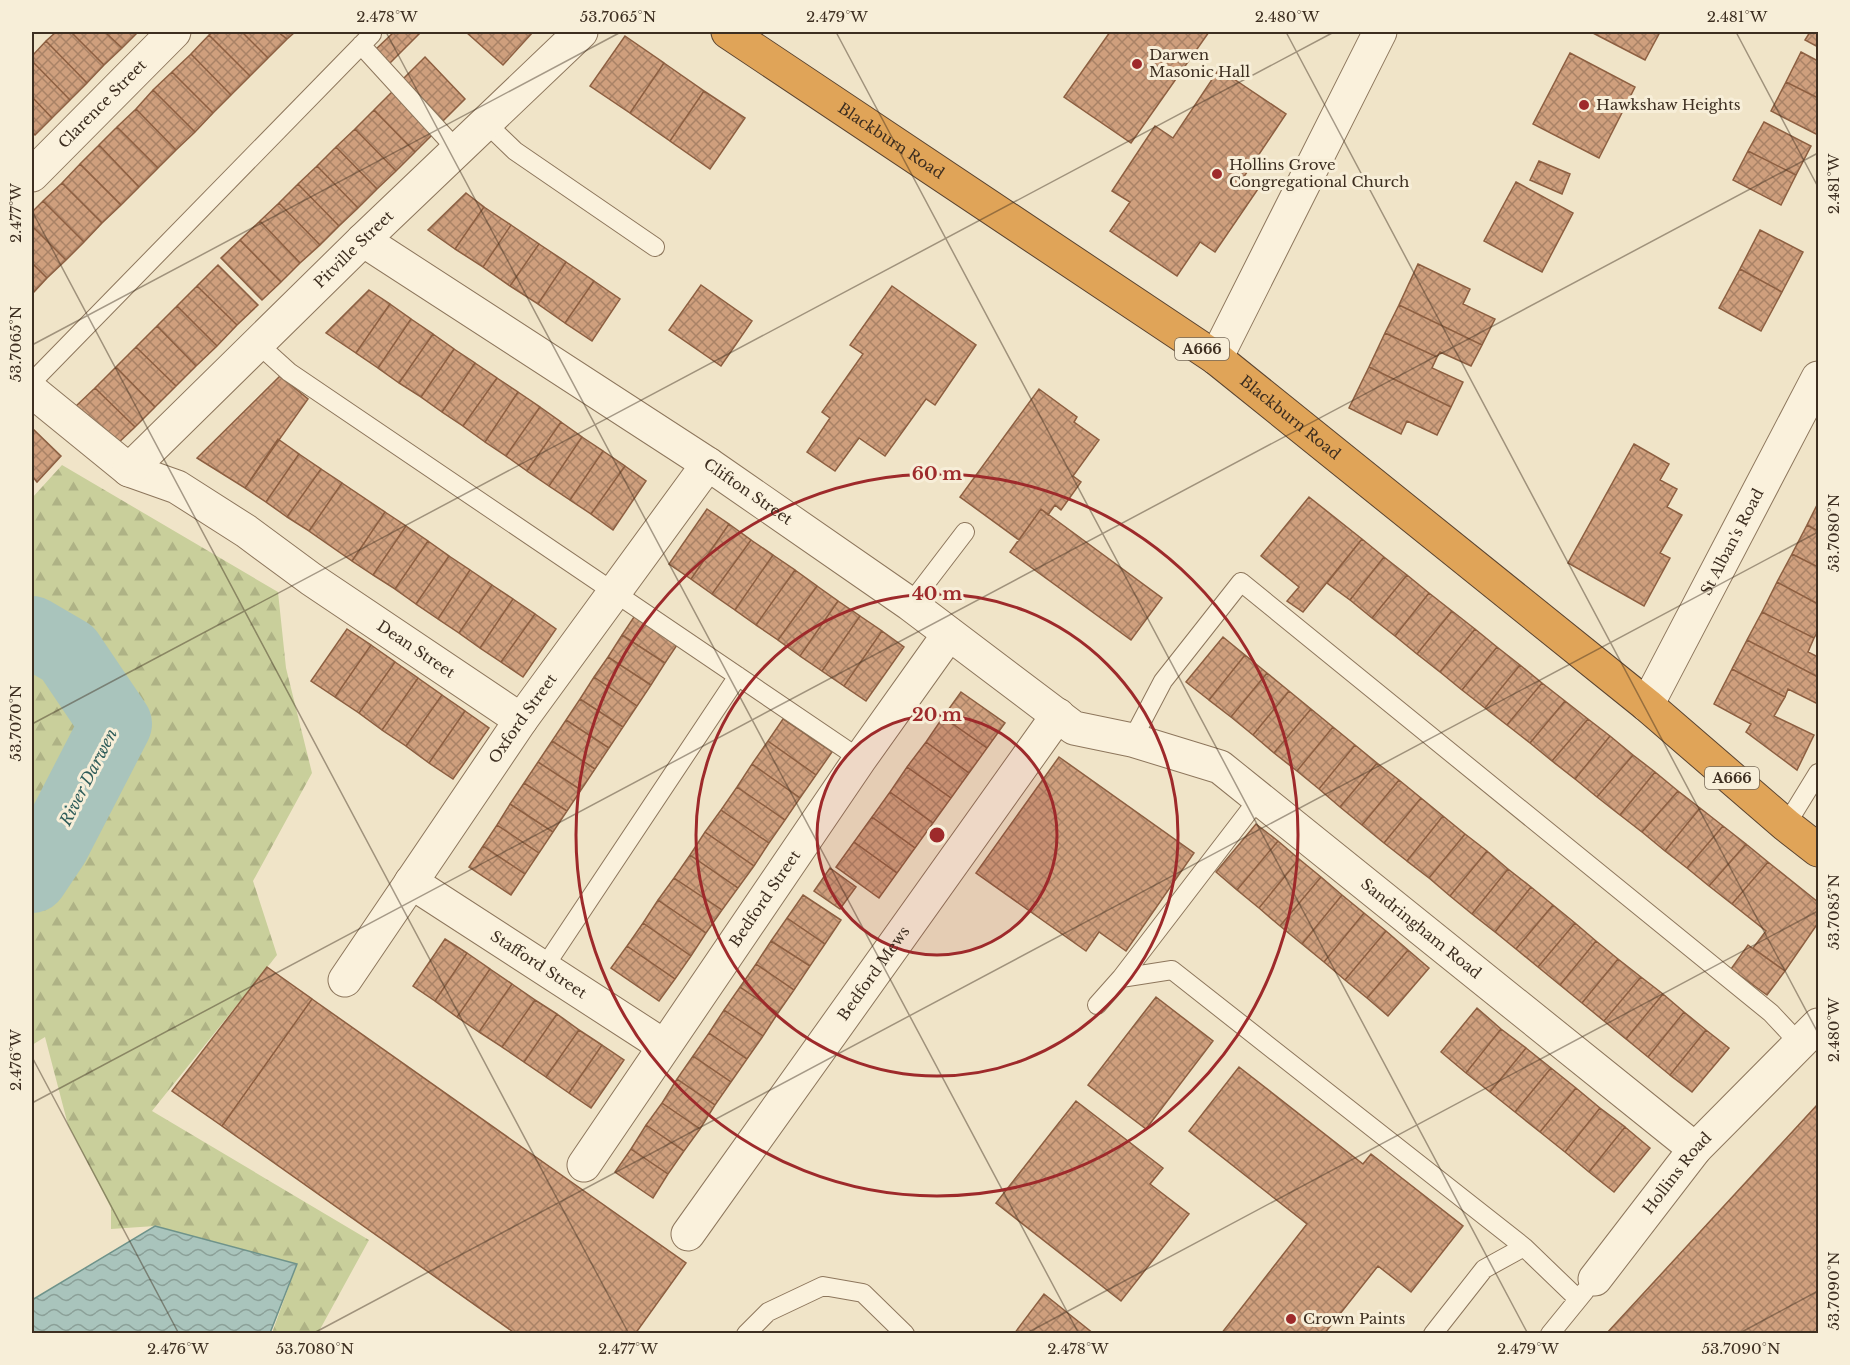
<svg xmlns="http://www.w3.org/2000/svg" width="1850" height="1365" viewBox="0 0 1850 1365" font-family="'Libre Baskerville',serif">
	<defs>
		<pattern id="forest-firs" width="22" height="20" patternUnits="userSpaceOnUse" patternTransform="scale(1.5)"><rect width="22" height="20" fill="#c9cf9b"/><path d="M5 1l3.5 6h-7zM16 11l3.5 6h-7z" fill="#aeb285"/></pattern>
		<pattern id="water-waves" width="16" height="10" patternUnits="userSpaceOnUse" patternTransform="scale(1.5)"><rect width="16" height="10" fill="#a9c4bc"/><path d="M0 5q4-4 8 0t8 0" fill="none" stroke="#8ba098"/></pattern>
		<pattern id="building-cross-hatch" width="8" height="8" patternUnits="userSpaceOnUse" patternTransform="scale(1.5)"><rect width="8" height="8" fill="#cf9f7d"/><path d="M0 0l8 8M0 8l8-8" fill="none" stroke="#a98266"/></pattern>
	</defs>
	<rect width="100%" height="100%" fill="#f0e4c8"/>
	<!-- forest -->
	<path fill="url(#forest-firs)" d="M62,465L278,592L286,668L312,773L253,881L277,955L152,1111L369,1240L318,1333H272L297,1264L155,1226L111,1229V1208L68,1125L45,1037L32,1045V907L67,853L126,723L75,646L32,618V498Z
		M32,645L61,660L102,726L42,840L32,855Z"/>
	<!-- water -->
	<path fill="url(#water-waves)" stroke="#6f938a" stroke-width="1.5" d="M155,1226L297,1264L270,1333H32V1300Z"/>
	<g fill="none" stroke-linecap="round" stroke-linejoin="round">
		<!-- river -->
		<path stroke="#a9c4bc" stroke-width="72" d="M32,632L68,653L116,724L54,844L32,877"/>
	</g>
	<!-- building -->
	<path fill="url(#building-cross-hatch)" stroke="#8d5f41" stroke-width="1.5" d="M56,32H71L104,65L87,83L46,41Z
		M71,32H105L122,48L104,65Z
		M105,32H138L122,48Z
		M213,32H242L268,58L250,76L209,35Z
		M242,32H278L287,39L268,58Z
		M278,32H295L287,39Z
		M394,32H421L389,64L375,50Z
		M466,32H533L503,65Z
		M1110,32H1209L1131,143L1064,97Z
		M1591,32H1660L1645,60Z
		M1810,32H1818V47L1805,40Z
		M209,35L250,76L231,95L191,54Z
		M625,36L664,63L630,113L590,86Z
		M46,41L87,83L70,100L32,61V56Z
		M1801,52L1818,61V98L1786,82Z
		M1570,53L1635,87L1599,158L1533,124Z
		M191,54L231,95L213,113L172,72Z
		M425,57L465,99L443,121L403,79Z
		M32,61L70,100L52,118L32,97Z
		M664,63L704,91L670,141L630,113Z
		M1219,69L1286,114L1243,178L1258,189L1215,252L1200,242L1177,276L1110,231L1130,202L1112,191L1155,126L1173,138Z
		M172,72L213,113L195,132L153,90Z
		M1786,82L1818,98V135L1771,111Z
		M153,90L195,132L176,150L136,109Z
		M393,91L434,133L415,152L374,110Z
		M704,91L745,118L710,169L670,141Z
		M32,97L52,118L35,135L32,132Z
		M136,109L176,150L158,168L117,127Z
		M374,110L415,152L396,171L355,129Z
		M1764,122L1811,146L1796,175L1748,151Z
		M117,127L158,168L139,187L99,145Z
		M355,129L396,171L377,189L336,147Z
		M99,145L139,187L121,205L80,164Z
		M336,147L377,189L358,208L317,166Z
		M1748,151L1796,175L1781,205L1733,180Z
		M1539,161L1570,174L1562,194L1530,180Z
		M80,164L121,205L102,223L62,183Z
		M317,166L358,208L339,226L298,184Z
		M1516,182L1573,213L1542,272L1484,241Z
		M62,183L102,223L84,242L43,201Z
		M298,184L339,226L320,245L279,203Z
		M466,193L484,207L455,249L428,230Z
		M43,201L84,242L66,260L32,226V212Z
		M279,203L320,245L300,263L260,221Z
		M484,207L511,225L483,267L455,249Z
		M260,221L300,263L281,282L240,240Z
		M511,225L539,244L510,286L483,267Z
		M32,226L66,260L47,278L32,263Z
		M1760,230L1803,252L1782,292L1740,269Z
		M240,240L281,282L262,300L221,258Z
		M539,244L566,262L538,304L510,286Z
		M566,262L594,281L565,323L538,304Z
		M32,263L47,278L32,294Z
		M1418,264L1470,289L1463,304L1495,319L1482,345L1399,305Z
		M218,265L258,305L237,325L197,286Z
		M1740,269L1782,292L1761,331L1719,308Z
		M594,281L620,299L592,341L565,323Z
		M701,285L752,321L721,366L669,330Z
		M197,286L237,325L217,346L177,306Z
		M892,286L976,345L935,405L926,399L885,456L859,438L835,471L807,452L830,418L822,412L863,354L850,345Z
		M369,290L390,304L356,353L326,333Z
		M390,304L411,319L378,368L356,353Z
		M1399,305L1482,345L1471,366L1440,352L1437,357L1385,333Z
		M177,306L217,346L196,366L157,326Z
		M411,319L433,334L399,383L378,368Z
		M157,326L196,366L176,386L136,347Z
		M1385,333L1437,357L1432,368L1463,382L1451,407L1369,367Z
		M433,334L454,349L421,397L399,383Z
		M136,347L176,386L155,407L116,367Z
		M454,349L475,363L442,412L421,397Z
		M475,363L497,378L463,426L442,412Z
		M116,367L155,407L135,427L95,388Z
		M1369,367L1451,407L1437,435L1407,421L1401,434L1349,408Z
		M280,376L308,399L245,488L197,458Z
		M497,378L518,392L485,442L463,426Z
		M95,388L135,427L114,447L75,407Z
		M1039,389L1077,417L1074,422L1099,440L1073,476L1081,482L1061,510L1055,505L1048,515L1041,509L1019,540L960,497Z
		M518,392L540,407L506,456L485,442Z
		M540,407L561,422L527,471L506,456Z
		M561,422L582,437L549,486L527,471Z
		M32,428L61,456L37,482L32,476Z
		M582,437L603,451L570,500L549,486Z
		M278,439L299,454L266,502L245,488Z
		M1634,444L1669,464L1660,480L1677,489L1667,507L1682,515L1660,553L1670,558L1644,606L1568,563Z
		M603,451L625,466L591,514L570,500Z
		M299,454L321,469L287,517L266,502Z
		M625,466L646,481L613,530L591,514Z
		M321,469L342,483L309,531L287,517Z
		M342,483L385,512L352,561L309,531Z
		M1309,497L1362,539L1303,612L1287,601L1299,587L1261,556Z
		M1818,503V531L1807,525Z
		M707,509L729,524L691,579L669,564Z
		M1041,509L1162,598L1131,640L1010,552Z
		M385,512L406,526L373,575L352,561Z
		M729,524L751,540L712,594L691,579Z
		M1807,525L1818,531V567L1792,554Z
		M406,526L428,541L395,589L373,575Z
		M1362,539L1384,557L1350,600L1327,583Z
		M751,540L773,555L735,610L712,594Z
		M428,541L449,556L416,604L395,589Z
		M1792,554L1818,567V604L1777,582Z
		M773,555L795,570L756,625L735,610Z
		M449,556L470,570L438,619L416,604Z
		M1384,557L1407,575L1372,618L1350,600Z
		M470,570L492,585L459,633L438,619Z
		M795,570L817,586L778,640L756,625Z
		M1407,575L1429,593L1395,636L1372,618Z
		M1777,582L1818,604V631L1814,638L1762,612Z
		M492,585L513,599L480,648L459,633Z
		M817,586L838,601L800,656L778,640Z
		M1429,593L1452,611L1417,654L1395,636Z
		M513,599L535,614L501,662L480,648Z
		M838,601L860,616L822,671L800,656Z
		M1452,611L1475,629L1440,672L1417,654Z
		M1762,612L1814,638L1808,652L1818,657V677L1747,640Z
		M535,614L556,629L523,677L501,662Z
		M636,614L679,642L665,663L622,635Z
		M860,616L882,631L844,686L822,671Z
		M347,629L371,645L335,697L311,681Z
		M1475,629L1497,647L1462,690L1440,672Z
		M882,631L904,647L866,701L844,686Z
		M622,635L665,663L651,685L608,657Z
		M1223,637L1245,655L1209,700L1186,682Z
		M1747,640L1818,677V704L1788,689L1785,697L1732,669Z
		M371,645L395,662L359,713L335,697Z
		M1497,647L1520,665L1485,708L1462,690Z
		M1245,655L1267,673L1231,717L1209,700Z
		M608,657L651,685L637,706L594,677Z
		M395,662L418,678L382,730L359,713Z
		M1520,665L1542,683L1507,725L1485,708Z
		M1732,669L1785,697L1774,716L1814,735L1797,770L1746,732L1751,724L1714,704Z
		M1267,673L1289,691L1253,735L1231,717Z
		M594,677L637,706L623,727L580,699Z
		M418,678L442,695L406,746L382,730Z
		M1542,683L1565,701L1530,743L1507,725Z
		M1289,691L1311,709L1274,753L1253,735Z
		M961,692L1005,723L987,748L943,717Z
		M442,695L465,711L429,763L406,746Z
		M580,699L623,727L609,748L566,720Z
		M1565,701L1588,719L1552,761L1530,743Z
		M1311,709L1333,727L1297,771L1274,753Z
		M465,711L489,728L453,779L429,763Z
		M943,717L987,748L969,773L926,742Z
		M783,719L832,752L816,775L768,741Z
		M1588,719L1610,736L1575,779L1552,761Z
		M566,720L609,748L595,769L552,741Z
		M1333,727L1355,745L1319,789L1297,771Z
		M1610,736L1633,755L1597,797L1575,779Z
		M552,741L595,769L581,790L538,762Z
		M768,741L816,775L800,798L752,764Z
		M926,742L969,773L951,798L907,767Z
		M1355,745L1377,763L1340,807L1319,789Z
		M1633,755L1655,772L1620,815L1597,797Z
		M1059,757L1194,853L1126,951L1099,932L1086,951L976,873Z
		M538,762L581,790L567,811L524,783Z
		M1377,763L1399,780L1362,825L1340,807Z
		M752,764L800,798L785,820L737,787Z
		M907,767L951,798L933,823L890,792Z
		M1655,772L1678,791L1642,832L1620,815Z
		M1399,780L1421,798L1384,843L1362,825Z
		M524,783L567,811L553,832L510,804Z
		M737,787L785,820L769,843L721,810Z
		M1678,791L1700,808L1665,851L1642,832Z
		M890,792L933,823L915,848L872,817Z
		M1421,798L1443,816L1407,861L1384,843Z
		M510,804L553,832L539,853L497,825Z
		M1700,808L1723,826L1687,868L1665,851Z
		M721,810L769,843L754,866L705,832Z
		M1443,816L1465,834L1429,878L1407,861Z
		M872,817L915,848L897,873L854,842Z
		M1256,824L1278,841L1237,890L1216,872Z
		M497,825L539,853L525,874L483,846Z
		M1723,826L1746,844L1709,886L1687,868Z
		M705,832L754,866L738,888L690,855Z
		M1465,834L1487,851L1450,896L1429,878Z
		M1278,841L1299,859L1259,908L1237,890Z
		M854,842L897,873L879,898L836,867Z
		M1746,844L1768,862L1732,904L1709,886Z
		M483,846L525,874L511,895L469,867Z
		M1487,851L1508,869L1472,914L1450,896Z
		M690,855L738,888L722,910L674,878Z
		M1299,859L1321,877L1280,926L1259,908Z
		M1768,862L1818,902V923L1785,971L1753,948L1766,931L1732,904Z
		M830,868L856,887L840,909L814,891Z
		M1508,869L1531,887L1495,932L1472,914Z
		M1321,877L1342,895L1302,944L1280,926Z
		M674,878L722,910L706,933L658,900Z
		M1531,887L1553,905L1516,949L1495,932Z
		M803,895L841,920L825,944L787,918Z
		M1342,895L1364,913L1324,962L1302,944Z
		M658,900L706,933L691,956L643,923Z
		M1553,905L1575,923L1538,967L1516,949Z
		M1364,913L1386,931L1345,980L1324,962Z
		M787,918L825,944L810,966L771,941Z
		M643,923L691,956L675,979L627,946Z
		M1575,923L1596,941L1560,985L1538,967Z
		M1386,931L1408,950L1367,998L1345,980Z
		M445,939L467,953L435,1001L413,986Z
		M771,941L810,966L794,990L756,964Z
		M1596,941L1618,959L1582,1003L1560,985Z
		M1748,945L1785,971L1767,995L1731,969Z
		M627,946L675,979L659,1001L611,968Z
		M1408,950L1429,968L1388,1016L1367,998Z
		M467,953L490,969L457,1017L435,1001Z
		M1618,959L1641,977L1604,1021L1582,1003Z
		M756,964L794,990L778,1013L740,987Z
		M267,967L312,999L222,1126L172,1091Z
		M490,969L512,984L479,1032L457,1017Z
		M1641,977L1663,994L1626,1039L1604,1021Z
		M512,984L535,1000L502,1047L479,1032Z
		M740,987L778,1013L763,1036L724,1010Z
		M1663,994L1684,1012L1648,1057L1626,1039Z
		M1156,997L1213,1041L1146,1129L1088,1085Z
		M312,999L686,1263L635,1334H516L222,1126Z
		M535,1000L557,1014L524,1062L502,1047Z
		M1477,1008L1501,1029L1466,1073L1441,1052Z
		M724,1010L763,1036L747,1059L709,1033Z
		M1684,1012L1706,1030L1670,1075L1648,1057Z
		M557,1014L579,1030L546,1077L524,1062Z
		M1501,1029L1526,1048L1490,1092L1466,1073Z
		M579,1030L602,1045L569,1093L546,1077Z
		M1706,1030L1729,1048L1692,1092L1670,1075Z
		M709,1033L747,1059L731,1082L693,1056Z
		M602,1045L624,1060L591,1108L569,1093Z
		M1526,1048L1551,1068L1515,1112L1490,1092Z
		M693,1056L731,1082L715,1105L677,1079Z
		M1239,1067L1363,1164L1371,1154L1463,1226L1411,1292L1378,1266L1324,1334H1221L1307,1224L1189,1131Z
		M1551,1068L1576,1088L1540,1132L1515,1112Z
		M677,1079L715,1105L700,1129L662,1103Z
		M1576,1088L1600,1108L1565,1152L1540,1132Z
		M1076,1101L1163,1168L1150,1184L1189,1214L1121,1301L996,1203Z
		M662,1103L700,1129L684,1151L646,1125Z
		M1818,1104V1334H1606Z
		M1600,1108L1625,1127L1589,1172L1565,1152Z
		M646,1125L684,1151L668,1174L631,1149Z
		M1625,1127L1650,1148L1614,1192L1589,1172Z
		M631,1149L668,1174L653,1198L615,1172Z
		M1044,1294L1094,1334H1014Z"/>
	<g fill="none" stroke-linecap="round" stroke-linejoin="round">
		<!-- lane casing -->
		<g stroke="#8d765c" stroke-width="20">
			<path id="lane" d="M361,45L457,150
				M486,123L515,151L655,247
				M258,344L289,372L860,759
				M32,382L372,34L368,32
				M910,604L965,532
				M1132,740L1163,681L1241,582L1771,1013L1800,1044
				M1786,825L1818,773
				M543,969L738,676
				M1121,978L1259,798
				M1097,1005L1121,978L1172,970L1524,1247
				M746,1334L768,1312L823,1286L863,1293L905,1334
				M1433,1334L1484,1269L1524,1247L1578,1299
				M1550,1334L1585,1291"/>
		</g>
		<!-- street casing -->
		<g stroke="#8d765c" stroke-width="35">
			<g id="street">
				<path id="s1" d="M32,175L174,32"/>
				<path id="s2" d="M363,240L708,464L910,604L1074,728L1132,740L1220,767L1695,1149"/>
				<path d="M1216,358L1380,32"/>
				<path id="s3" d="M32,391L129,470L177,487L246,531L311,579L521,720"/>
				<path id="s4" d="M129,470L363,240L581,32"/>
				<path id="s5" d="M1647,705L1818,378"/>
				<path id="s6" d="M411,882L664,1046"/>
				<path id="s7" d="M345,980L521,720L708,464"/>
				<path id="s8" d="M584,1165L860,759L949,634"/>
				<path id="s9" d="M688,1234L1058,715"/>
				<path id="s10" d="M1595,1279L1695,1149L1818,1025"/>
			</g>
		</g>
		<!-- highway casing -->
		<g stroke="#5b4430" stroke-width="35">
			<g id="highway">
				<path id="s11" d="M728,32L1216,358L1647,705L1786,825L1818,850"/>
			</g>
		</g>
		<!-- lane -->
		<use href="#lane" stroke="#faf1dc" stroke-width="18"/>
		<!-- street -->
		<use href="#street" stroke="#faf1dc" stroke-width="33"/>
		<!-- highway -->
		<use href="#highway" stroke="#e0a458" stroke-width="33"/>
	</g>
	<!-- ticks -->
	<path fill="none" stroke="#3d2e20" stroke-width="1.5" stroke-opacity="0.45" d="M386,32L1079,1334M836,32L1528,1334M1286,32L1818,1033M1736,32L1818,187M32,211L629,1334M32,345L621,32M32,724L1334,32M32,1057L179,1334M32,1103L1818,153M312,1334L1818,532M1025,1334L1818,911M1738,1334L1818,1291"/>
	<!-- distance rings -->
	<circle cx="937" cy="835" r="120" fill="#9e2a2b" fill-opacity=".12"/>
	<g fill="none" stroke="#9e2a2b" stroke-width="3">
		<circle cx="937" cy="835" r="120"/>
		<circle cx="937" cy="835" r="241"/>
		<circle cx="937" cy="835" r="361"/>
	</g>
	<!-- markers -->
	<g fill="#9e2a2b" stroke="#f7eed8" stroke-width="2">
		<circle cx="1137" cy="64" r="6"/>
		<circle cx="1584" cy="105" r="6"/>
		<circle cx="1217" cy="174" r="6"/>
		<circle cx="1291" cy="1319" r="6"/>
	</g>
	<g text-anchor="middle" stroke-width="6" stroke-linejoin="round" paint-order="stroke">
		<!-- shield labels -->
		<g fill="#f7eed8" stroke="#756857" stroke-width="1.5">
			<rect x="1175" y="338" width="54" height="22" rx="4.5"/>
			<rect x="1705" y="767" width="54" height="22" rx="4.5"/>
		</g>
		<g font-size="14" font-weight="bold" fill="#3d2e20">
			<text x="1202" y="354">A666</text>
			<text x="1732" y="783">A666</text>
		</g>
		<!-- poi labels -->
		<g font-size="15" fill="#3d2e20" stroke="#f7eed8" text-anchor="start">
			<text x="1149" y="60">Darwen<tspan x="1149" dy="17">Masonic Hall</tspan></text>
			<text x="1596" y="110">Hawkshaw Heights</text>
			<text x="1229" y="170">Hollins Grove<tspan x="1229" dy="17">Congregational Church</tspan></text>
			<text x="1303" y="1324">Crown Paints</text>
		</g>
		<!-- street labels -->
		<g font-size="15" fill="#3d2e20" stroke="#f7eed8">
			<text dy="5" stroke="none"><textPath href="#s1" startOffset="100">Clarence Street</textPath></text>
			<text dy="5" stroke="none"><textPath href="#s11" startOffset="196">Blackburn Road</textPath></text>
			<text dy="5" stroke="none"><textPath href="#s4" startOffset="315">Pitville Street</textPath></text>
			<text dy="5" stroke="none"><textPath href="#s11" startOffset="682">Blackburn Road</textPath></text>
			<text dy="5" stroke="none"><textPath href="#s2" startOffset="460">Clifton Street</textPath></text>
			<text dy="5" stroke="none"><textPath href="#s5" startOffset="184">St Alban's Road</textPath></text>
			<text dy="5" stroke="none"><textPath href="#s3" startOffset="465">Dean Street</textPath></text>
			<text dy="5" stroke="none"><textPath href="#s7" startOffset="316">Oxford Street</textPath></text>
			<text dy="5" stroke="none"><textPath href="#s8" startOffset="322">Bedford Street</textPath></text>
			<text dy="5" stroke="none"><textPath href="#s2" startOffset="1272">Sandringham Road</textPath></text>
			<text dy="5" stroke="none"><textPath href="#s6" startOffset="152">Stafford Street</textPath></text>
			<text dy="5" stroke="none"><textPath href="#s9" startOffset="320">Bedford Mews</textPath></text>
			<text dy="5" stroke="none"><textPath href="#s10" startOffset="134">Hollins Road</textPath></text>
		</g>
		<!-- water labels -->
		<g font-size="16" font-style="italic" fill="#2f5d5a" stroke="#f7eed8">
			<text transform="translate(88 777) rotate(-63)" y="6">River Darwen</text>
		</g>
	</g>
	<circle cx="937" cy="835" r="9" fill="#9e2a2b" stroke="#f7eed8" stroke-width="3"/>
	<g font-size="18" text-anchor="middle" font-weight="bold" fill="#9e2a2b" stroke="#f7eed8" stroke-width="6" stroke-linejoin="round" paint-order="stroke">
		<text x="937" y="480">60 m</text>
		<text x="937" y="600">40 m</text>
		<text x="937" y="721">20 m</text>
	</g>
	<!-- border -->
	<rect width="1850" height="1365" fill="none" stroke="#f7eed8" stroke-width="66"/>
	<rect x="33" y="33" width="1784" height="1299" fill="none" stroke="#3d2e20" stroke-width="2"/>
	<g font-size="15" text-anchor="middle" fill="#3d2e20">
		<text x="387" y="22">2.478°W</text>
		<text x="618" y="22">53.7065°N</text>
		<text x="837" y="22">2.479°W</text>
		<text x="1287" y="22">2.480°W</text>
		<text x="1737" y="22">2.481°W</text>
		<text transform="translate(1834 184) rotate(-90)" y="5">2.481°W</text>
		<text transform="translate(16 213) rotate(-90)" y="5">2.477°W</text>
		<text transform="translate(16 344) rotate(-90)" y="5">53.7065°N</text>
		<text transform="translate(1834 533) rotate(-90)" y="5">53.7080°N</text>
		<text transform="translate(16 723) rotate(-90)" y="5">53.7070°N</text>
		<text transform="translate(1834 912) rotate(-90)" y="5">53.7085°N</text>
		<text transform="translate(1834 1030) rotate(-90)" y="5">2.480°W</text>
		<text transform="translate(16 1060) rotate(-90)" y="5">2.476°W</text>
		<text transform="translate(1834 1291) rotate(-90)" y="5">53.7090°N</text>
		<text x="178" y="1354">2.476°W</text>
		<text x="315" y="1354">53.7080°N</text>
		<text x="628" y="1354">2.477°W</text>
		<text x="1078" y="1354">2.478°W</text>
		<text x="1528" y="1354">2.479°W</text>
		<text x="1741" y="1354">53.7090°N</text>
	</g>
</svg>
